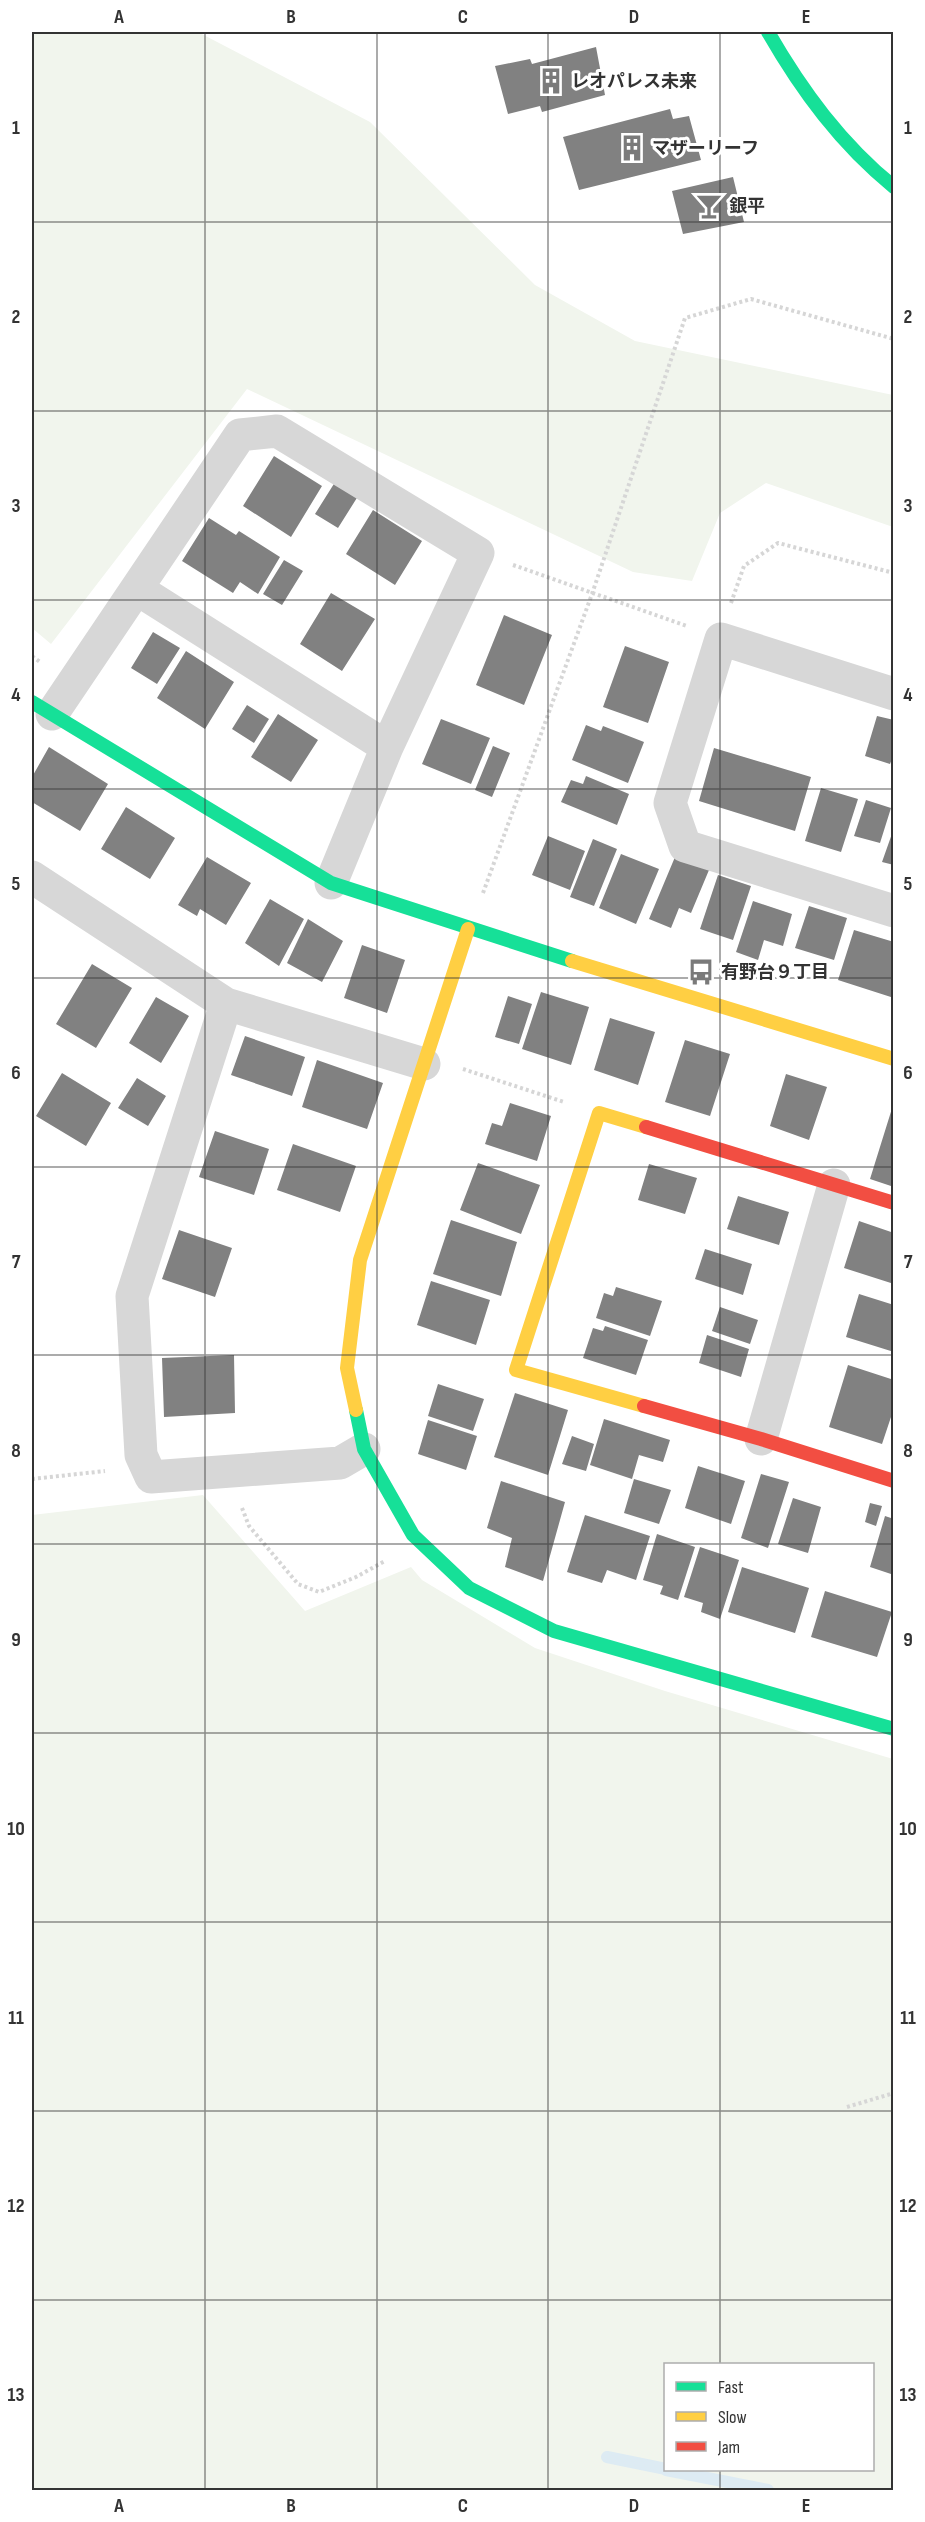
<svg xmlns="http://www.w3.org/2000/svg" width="925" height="2522" viewBox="0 0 925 2522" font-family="'Sofia Sans Condensed','Noto Sans JP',sans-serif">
	<rect width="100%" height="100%" fill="#fff"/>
	<!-- green -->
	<path fill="#f1f5ed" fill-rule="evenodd" d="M32,32H198L370,122L535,285L635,341L893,395V527L766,483L720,513L692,581L633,572L247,389L51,644L32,628Z
		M203,1495L305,1611L411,1567L422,1580L535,1648L665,1691L893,1759V2490H32V1515ZM666,2364H872V2470H666Z"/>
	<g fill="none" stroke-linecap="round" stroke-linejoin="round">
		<!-- stream -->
		<path stroke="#ddebf3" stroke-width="12" d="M607,2457L666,2469
			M666,2470L768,2490"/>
	</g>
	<!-- building -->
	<path fill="#818181" d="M596,47L605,95L542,112L540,106L508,114L495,66L530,59L532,64Z
		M670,109L673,119L689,116L701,160L579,190L563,137Z
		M733,177L744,222L683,234L672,191Z
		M274,456L322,486L291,537L243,506Z
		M337,479L360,493L338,528L315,514Z
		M373,510L422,541L395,585L346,554Z
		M209,518L236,535L239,531L280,557L258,594L240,582L233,593L182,561Z
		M284,560L303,571L282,605L263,594Z
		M331,593L375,619L342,671L300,644Z
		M504,615L552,635L524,705L476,685Z
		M153,632L180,648L157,684L131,668Z
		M625,646L669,662L648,723L603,707Z
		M186,651L234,682L205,729L157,698Z
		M247,705L269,719L254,743L232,729Z
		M278,714L318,740L291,782L251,757Z
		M877,716L894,720V754L890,764L865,756Z
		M441,719L490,738L471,784L422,764Z
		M586,725L601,731L603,726L644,742L628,783L572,760Z
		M493,746L510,753L492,797L475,790Z
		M49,747L108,784L80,831L32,802V777Z
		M714,748L811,777L795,831L699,801Z
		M586,776L629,794L617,825L561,802L571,780L583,784Z
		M821,788L858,799L841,852L805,841Z
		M866,800L891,808L880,843L854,836Z
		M126,807L175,838L150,879L101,849Z
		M894,828V865L882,862Z
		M548,836L585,851L570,890L532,875Z
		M593,839L617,849L594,906L570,897Z
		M621,854L659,869L636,924L599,908Z
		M207,857L251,883L226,925L200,909L197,916L178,905Z
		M675,857L709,870L691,913L679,908L671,928L649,919Z
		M718,875L751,886L733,940L700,929Z
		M270,899L304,919L279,966L245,943Z
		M753,901L792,914L783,946L764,940L758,960L736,952Z
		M809,906L847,918L834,960L795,948Z
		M308,919L343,941L322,982L287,963Z
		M854,930L894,942V998L838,980Z
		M362,945L405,960L387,1013L344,998Z
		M92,964L132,988L96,1048L56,1024Z
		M541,992L589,1007L571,1065L522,1049Z
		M508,996L532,1004L519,1044L495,1037Z
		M156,997L189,1016L161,1063L129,1043Z
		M610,1018L655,1032L638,1085L594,1070Z
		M245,1036L305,1057L292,1096L231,1075Z
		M685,1040L730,1054L710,1116L665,1102Z
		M317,1060L383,1083L367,1129L302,1107Z
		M62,1073L111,1103L86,1146L36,1116Z
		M786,1074L827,1087L809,1140L770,1126Z
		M137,1078L166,1096L148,1126L118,1108Z
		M894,1102V1187L870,1179Z
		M510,1103L551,1116L537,1161L485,1144L492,1123L502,1126Z
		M215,1131L269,1149L254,1195L199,1177Z
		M293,1144L356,1166L340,1212L277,1190Z
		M478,1163L540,1185L521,1234L460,1210Z
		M649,1164L697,1178L685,1214L638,1200Z
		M738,1196L789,1212L779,1245L727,1229Z
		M451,1220L517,1242L501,1296L433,1274Z
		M859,1221L894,1233V1284L844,1268Z
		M179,1230L232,1248L215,1297L162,1279Z
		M705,1249L752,1264L743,1295L695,1279Z
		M431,1281L490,1300L476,1345L417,1325Z
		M616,1287L662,1301L650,1336L596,1318L604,1293L613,1296Z
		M859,1294L894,1305V1352L846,1337Z
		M720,1307L758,1320L750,1344L712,1331Z
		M605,1326L648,1340L636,1375L583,1358L593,1328L603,1331Z
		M707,1335L749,1349L741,1377L699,1363Z
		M234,1355L235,1413L164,1417L162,1358Z
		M848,1365L894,1380V1408L882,1444L829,1427Z
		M438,1384L484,1399L473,1431L428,1416Z
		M515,1393L568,1410L548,1475L494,1457Z
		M604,1419L670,1440L663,1462L639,1455L632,1479L590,1465Z
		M428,1420L477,1436L466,1470L418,1454Z
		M572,1436L594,1444L586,1471L562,1464Z
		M698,1466L745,1481L731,1524L685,1508Z
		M761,1474L789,1482L768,1548L741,1538Z
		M634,1479L671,1490L659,1524L624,1513Z
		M501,1481L565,1502L543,1581L505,1567L512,1538L487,1528Z
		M793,1498L821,1507L808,1553L778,1544Z
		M870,1503L882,1506L876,1526L865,1522Z
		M585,1515L650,1536L636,1580L607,1570L602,1583L567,1572Z
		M885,1516L894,1519V1575L870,1567Z
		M657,1534L695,1547L678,1600L660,1594L663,1586L643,1580Z
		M700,1547L739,1560L720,1619L701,1612L703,1603L684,1597Z
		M742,1567L809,1588L795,1633L728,1612Z
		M825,1591L892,1612L877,1657L811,1637Z"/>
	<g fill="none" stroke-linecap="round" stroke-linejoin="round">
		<!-- path -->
		<path stroke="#d6d6d6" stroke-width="4" stroke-dasharray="3 3" stroke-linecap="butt" d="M513,565L687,626
			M731,603L744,566L778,543L894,573
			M32,656L40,662
			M483,893L592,594L685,318L751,299L894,339
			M463,1069L564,1102
			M32,1479L105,1471
			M242,1508L249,1526L298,1584L319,1592L356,1577L385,1561
			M847,2107L894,2093"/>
		<!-- street -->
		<path stroke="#d7d7d7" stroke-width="33" d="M137,589L387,747
			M894,694L721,639L670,803L685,846L894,911
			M52,714L240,435L277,431L478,553L387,747L331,883
			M32,877L226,1004L424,1064
			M226,1004L132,1296L141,1455L151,1477L340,1463L364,1449
			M761,1439L834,1185"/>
		<!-- fast -->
		<path stroke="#16e098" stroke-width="14" d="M768,32C802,91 841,144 894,187
			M32,702L331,883L572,961
			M356,1410L364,1449L413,1535L469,1588L554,1631L894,1729"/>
		<!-- slow -->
		<path stroke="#ffcf43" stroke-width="14" d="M572,961L894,1059
			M644,1406L516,1370L599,1113L646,1127
			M356,1410L347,1368L360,1260L468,929"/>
		<!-- jam -->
		<path stroke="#f24e42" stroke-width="14" d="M646,1127L894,1203
			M644,1406L761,1439L894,1481"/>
	</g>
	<!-- grid -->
	<path fill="none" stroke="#333" stroke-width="1.5" stroke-opacity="0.55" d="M205,32V2490M377,32V2490M548,32V2490M720,32V2364M32,222H894M32,411H894M32,600H894M32,789H894M32,978H894M32,1167H894M32,1355H894M32,1544H894M32,1733H894M32,1922H894M32,2111H894M32,2300H894M720,2470V2490"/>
	<!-- icons -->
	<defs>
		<g id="building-bare" transform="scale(2.07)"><path d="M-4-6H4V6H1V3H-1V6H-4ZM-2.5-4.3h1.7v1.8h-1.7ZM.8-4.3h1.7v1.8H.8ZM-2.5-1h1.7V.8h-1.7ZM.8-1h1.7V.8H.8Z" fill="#7a7a7a" stroke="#fff" stroke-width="2.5" paint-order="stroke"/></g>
		<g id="bar-bare" transform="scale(2.07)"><path d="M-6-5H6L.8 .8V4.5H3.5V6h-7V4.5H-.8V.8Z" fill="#7a7a7a" stroke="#fff" stroke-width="2.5" paint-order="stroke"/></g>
		<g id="bus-bare" transform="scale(2.07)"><path d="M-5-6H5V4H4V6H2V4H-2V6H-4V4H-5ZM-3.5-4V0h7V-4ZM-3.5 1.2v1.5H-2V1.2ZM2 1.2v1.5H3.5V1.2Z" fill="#7a7a7a" stroke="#fff" stroke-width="2.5" paint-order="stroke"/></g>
	</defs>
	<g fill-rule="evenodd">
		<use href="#building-bare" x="551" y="81"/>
		<use href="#building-bare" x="632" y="148"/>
		<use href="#bar-bare" x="709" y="206"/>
		<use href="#bus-bare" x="701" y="972"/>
	</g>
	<g text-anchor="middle" stroke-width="6" stroke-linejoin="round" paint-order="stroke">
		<!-- poi labels -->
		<g font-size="18" font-weight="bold" fill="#333" stroke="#fff" text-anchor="start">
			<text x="571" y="87">レオパレス未来</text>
			<text x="652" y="154">マザーリーフ</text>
			<text x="729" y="212">銀平</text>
			<text x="721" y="978">有野台９丁目</text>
		</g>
	</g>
	<!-- border -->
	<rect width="925" height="2522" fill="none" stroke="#ffffff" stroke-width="66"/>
	<!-- legend -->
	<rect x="664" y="2363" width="210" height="108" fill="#ffffff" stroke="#adadad" stroke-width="1.5"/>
	<rect x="676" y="2382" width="30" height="9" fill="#16e098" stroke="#adadad" stroke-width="1.5"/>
	<text x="718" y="2393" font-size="18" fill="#333333">Fast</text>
	<rect x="676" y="2412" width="30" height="9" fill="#ffcf43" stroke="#adadad" stroke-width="1.5"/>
	<text x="718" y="2423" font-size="18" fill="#333333">Slow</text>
	<rect x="676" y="2442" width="30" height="9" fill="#f24e42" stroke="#adadad" stroke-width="1.5"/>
	<text x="718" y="2453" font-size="18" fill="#333333">Jam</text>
	<rect x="33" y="33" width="859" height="2456" fill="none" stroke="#333" stroke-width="2"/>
	<g font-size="20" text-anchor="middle" font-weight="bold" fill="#333">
		<text x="119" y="23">A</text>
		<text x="291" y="23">B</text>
		<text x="463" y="23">C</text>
		<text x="634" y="23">D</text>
		<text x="806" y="23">E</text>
		<text x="16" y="134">1</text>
		<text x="908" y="134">1</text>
		<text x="16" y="323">2</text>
		<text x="908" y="323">2</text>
		<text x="16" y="512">3</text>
		<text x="908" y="512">3</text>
		<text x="16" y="701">4</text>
		<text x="908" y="701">4</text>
		<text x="16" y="890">5</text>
		<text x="908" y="890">5</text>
		<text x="16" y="1079">6</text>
		<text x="908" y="1079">6</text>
		<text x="16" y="1268">7</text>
		<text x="908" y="1268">7</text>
		<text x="16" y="1457">8</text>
		<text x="908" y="1457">8</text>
		<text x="16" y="1646">9</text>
		<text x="908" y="1646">9</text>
		<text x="16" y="1835">10</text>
		<text x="908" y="1835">10</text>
		<text x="16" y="2024">11</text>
		<text x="908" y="2024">11</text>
		<text x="16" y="2212">12</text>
		<text x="908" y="2212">12</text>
		<text x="16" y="2401">13</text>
		<text x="908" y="2401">13</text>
		<text x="119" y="2512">A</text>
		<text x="291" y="2512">B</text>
		<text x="463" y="2512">C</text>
		<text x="634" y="2512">D</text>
		<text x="806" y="2512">E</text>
	</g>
</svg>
